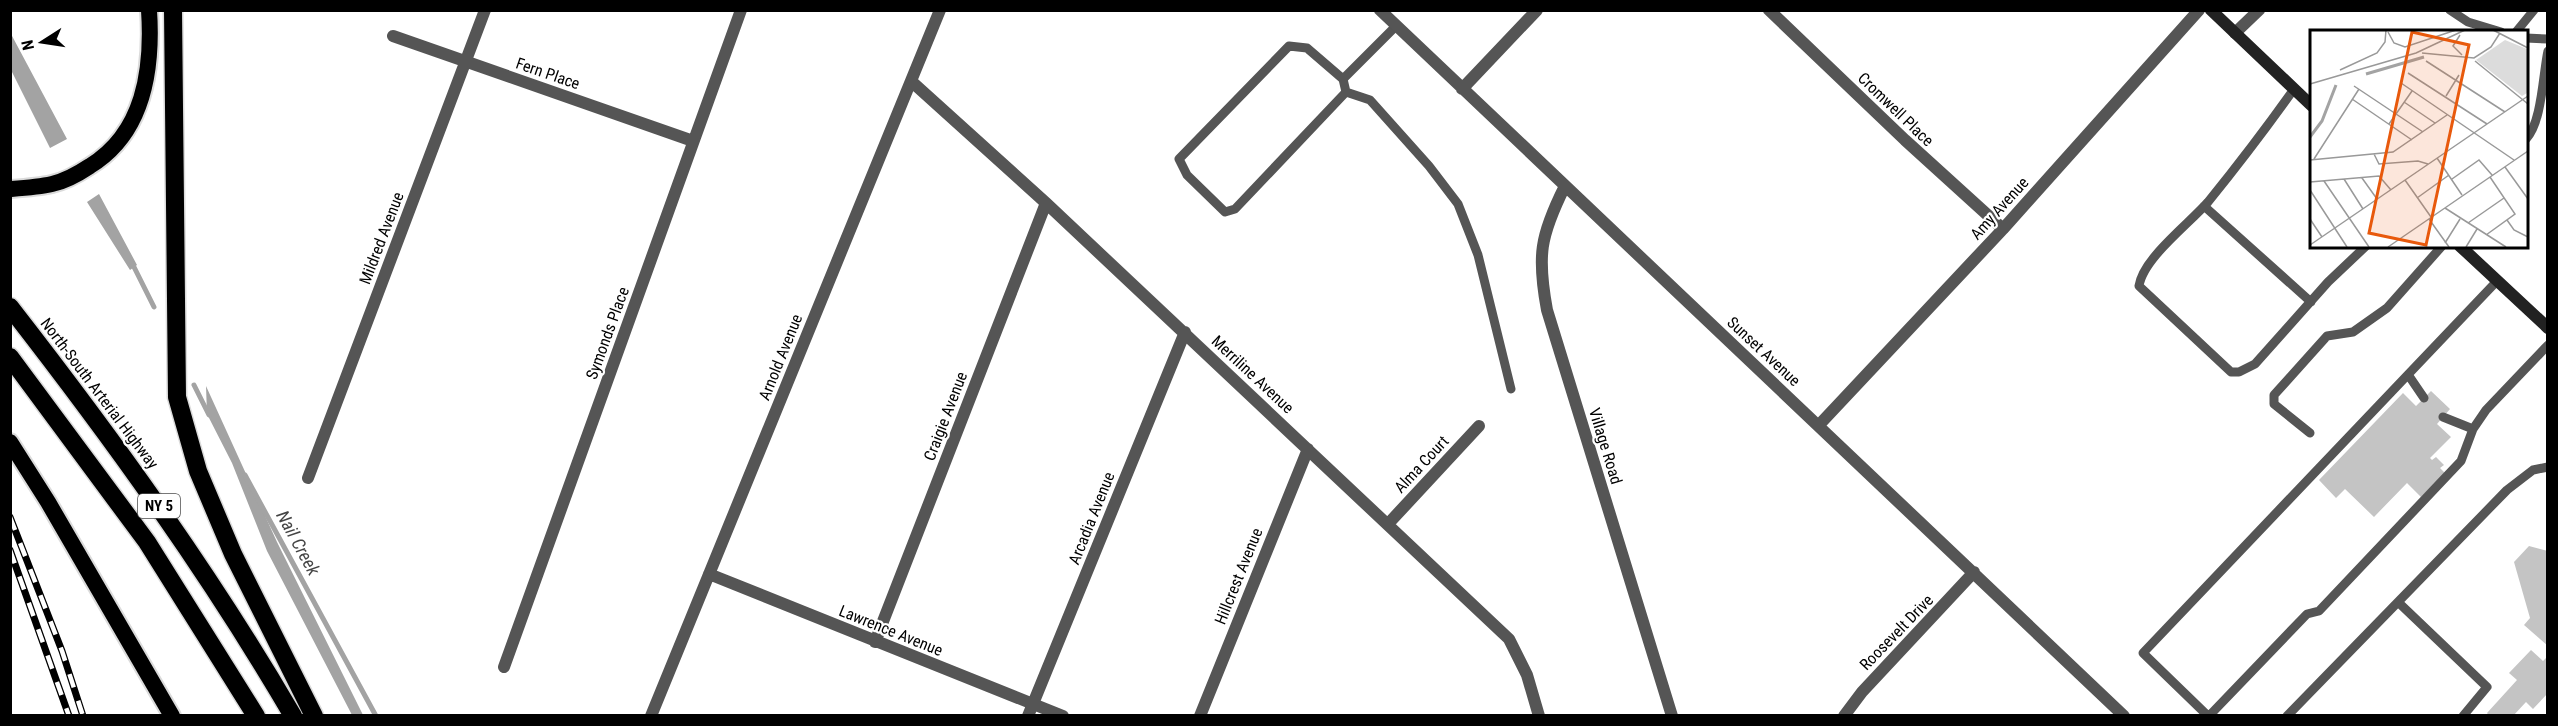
<svg xmlns="http://www.w3.org/2000/svg" width="2558" height="726" viewBox="0 0 2558 726" font-family="'Roboto Condensed',sans-serif">
	<rect width="100%" height="100%" fill="#fff"/>
	<!-- water -->
	<path fill="#a3a3a3" d="M11,34L67,139L50,148L11,70Z
		M99,194L137,265L130,270L87,202Z
		M206,386L277,542L363,715H352L267,551L232,463L207,414Z"/>
	<g fill="none" stroke-linecap="round" stroke-linejoin="round">
		<!-- stream -->
		<path stroke="#a3a3a3" stroke-width="5" d="M132,263L154,307
			M194,385L209,415
			M245,475L376,716"/>
	</g>
	<!-- building -->
	<path fill="#c4c4c4" d="M2431,391L2450,409L2437,424L2451,437L2430,458L2432,460L2436,457L2444,465L2440,468L2445,473L2421,497L2407,483L2374,517L2345,489L2336,498L2319,480L2403,393L2416,406Z
		M2529,546L2548,551V646L2524,625L2530,618L2514,562Z
		M2531,650L2543,661L2548,656V693L2533,709L2526,702L2513,716H2489L2487,713L2517,680L2509,673Z"/>
	<g fill="none" stroke-linecap="round" stroke-linejoin="round">
		<!-- trunk casing -->
		<g stroke="#dbdbdb" stroke-width="20">
			<path id="trunk" d="M10,189C24,188 39,187 52,184C66,181 78,174 90,166C144,133 153,70 149,10
				M10,442L48,502L172,716"/>
		</g>
		<!-- motorway casing -->
		<g stroke="#dbdbdb" stroke-width="21">
			<path id="motorway" d="M173,10L177,397L198,471L233,554L314,716
				M10,307C112,438 209,572 293,716
				M10,357L147,542L256,716"/>
		</g>
		<!-- service -->
		<path stroke="#555" stroke-width="9" d="M2450,10L2468,22L2501,32
			M2516,32L2534,10
			M2526,38L2548,39
			M1343,79L1346,92L1235,209L1225,212L1187,175L1179,159L1289,46L1307,48L1343,79L1396,26
			M2294,89C2267,127 2238,165 2208,202C2190,223 2143,258 2139,286L2231,372H2239L2255,364L2328,282L2366,246
			M1346,92L1370,100L1429,166L1458,204L1478,255L1511,389
			M2526,139C2542,123 2543,73 2548,51
			M2204,206L2311,302
			M2409,376L2424,398
			M2443,417L2473,429
			M2310,433L2274,404V395L2327,336L2353,332L2387,308L2442,246
			M2399,603L2487,687L2463,716
			M2208,716L2143,653L2497,281
			M2209,716L2307,614L2319,611L2461,461L2473,429L2486,410L2548,345
			M2287,716L2507,490L2533,470L2548,467"/>
		<!-- minor -->
		<path stroke="#555" stroke-width="12" d="M1380,10L2124,716
			M1769,10L1905,140L2003,229
			M2235,33L2259,10
			M393,36L693,141
			M911,81L1046,203L1509,639L1527,675L1539,716
			M1462,89L1537,10
			M1565,186C1540,236 1537,256 1547,310L1672,716
			M1819,425L2003,229L2199,10
			M308,478L485,10
			M1388,524L1479,426
			M709,574L1063,716
			M875,642L1046,203
			M504,667L741,10
			M651,716L940,10
			M1028,716L1185,332
			M1200,716L1308,449
			M1844,716L1862,692L1974,572"/>
		<!-- secondary -->
		<path stroke="#222" stroke-width="12" d="M2211,10L2312,106
			M2460,246L2548,328"/>
		<!-- trunk -->
		<use href="#trunk" stroke="#000" stroke-width="16"/>
		<!-- motorway -->
		<use href="#motorway" stroke="#000" stroke-width="18"/>
		<!-- rail casing -->
		<g stroke="#000" stroke-width="7">
			<path id="rail" d="M10,517L62,651L83,716
				M10,550L69,716"/>
		</g>
		<!-- rail -->
		<use href="#rail" stroke="#fff" stroke-width="4.5" stroke-dasharray="14" stroke-linecap="butt"/>
	</g>
	<g text-anchor="middle" stroke-width="4.5" stroke-linejoin="round" paint-order="stroke">
		<!-- shield labels -->
		<rect fill="#fff" stroke="#4c4c4c" stroke-width="1.5" x="138" y="494" width="42" height="24" rx="4.5"/>
		<g font-size="15" font-weight="bold" fill="#000">
			<text x="159" y="511">NY 5</text>
		</g>
		<!-- street labels -->
		<g font-size="16" fill="#000" stroke="#fff">
			<text transform="translate(548 73) rotate(19)" y="6">Fern Place</text>
			<text transform="translate(1896 109) rotate(44)" y="6">Cromwell Place</text>
			<text transform="translate(1999 208) rotate(-48)" y="6">Amy Avenue</text>
			<text transform="translate(381 238) rotate(-69)" y="6">Mildred Avenue</text>
			<text transform="translate(607 333) rotate(-70)" y="6">Symonds Place</text>
			<text transform="translate(1764 351) rotate(43)" y="6">Sunset Avenue</text>
			<text transform="translate(780 357) rotate(-68)" y="6">Arnold Avenue</text>
			<text transform="translate(1253 374) rotate(43)" y="6">Merriline Avenue</text>
			<text transform="translate(100 393) rotate(53)" y="6">North-South Arterial Highway</text>
			<text transform="translate(945 416) rotate(-69)" y="6">Craigie Avenue</text>
			<text transform="translate(1606 446) rotate(73)" y="6">Village Road</text>
			<text transform="translate(1421 464) rotate(-47)" y="6">Alma Court</text>
			<text transform="translate(1091 518) rotate(-68)" y="6">Arcadia Avenue</text>
			<text transform="translate(1238 576) rotate(-68)" y="6">Hillcrest Avenue</text>
			<text transform="translate(891 630) rotate(22)" y="6">Lawrence Avenue</text>
			<text transform="translate(1896 632) rotate(-46)" y="6">Roosevelt Drive</text>
		</g>
		<!-- water labels -->
		<g font-size="18" font-style="italic" fill="#444" stroke="#fff">
			<text transform="translate(298 543) rotate(61)" y="6">Nail Creek</text>
		</g>
	</g>
	<!-- overview -->
	<g transform="translate(2310 30)">
		<rect width="218" height="218" fill="#fff"/>
		<path d="M195,10L217,19V63L212,66L166,30Z" fill="#dcdcdc"/>
		<path fill="none" stroke="#a3a3a3" stroke-width="3" d="M56,44L114,27M0,107L12,91L26,55"/>
		<path fill="none" stroke="#999" stroke-width="1.5" d="M183,0L218,18M78,2L84,13L95,17L146,0M150,5L143,16L152,25M112,23L164,28L181,17L190,3M116,31L195,82M165,31L218,74M30,40L67,23L75,12L76,0M98,43L177,94M91,53L204,130M0,54L106,23L155,0M44,56L113,102M136,66L149,45M42,69L102,110M94,72L125,93M79,94L102,61M64,124L69,134L108,131L118,134M127,128L152,165M4,129L49,59M0,130L83,122L137,85M195,137L218,169M52,148L67,169M34,149L53,179M142,149L169,130L182,145M95,150L121,187M14,151L59,217M0,152L69,146L81,160M0,160L37,217M107,168L139,145M135,178L196,217M0,189L12,207M119,189L139,217M197,190L204,200L218,207M158,193L194,168M176,205L205,184L180,147M135,213L150,189M0,215L218,66M78,217L218,121M156,217L167,199"/>
		<path fill="#e8590c" fill-opacity="0.15" stroke="#e8590c" stroke-width="3" d="M102,2L159,15L116,215L59,203Z"/>
		<rect width="218" height="218" fill="none" stroke="#000" stroke-width="3"/>
	</g>
	<!-- border -->
	<rect width="2558" height="726" fill="none" stroke="#000000" stroke-width="24"/>
	<!-- north arrow -->
	<g transform="translate(42 42) rotate(258)" stroke="#ffffff" stroke-width="4.5" paint-order="stroke">
	<path d="M0-4.5L10 22L0 15L-10 22Z" fill="#000000"/>
	<text y="-9" font-size="16" font-weight="bold" text-anchor="middle" fill="#000000">N</text>
	</g>
</svg>
